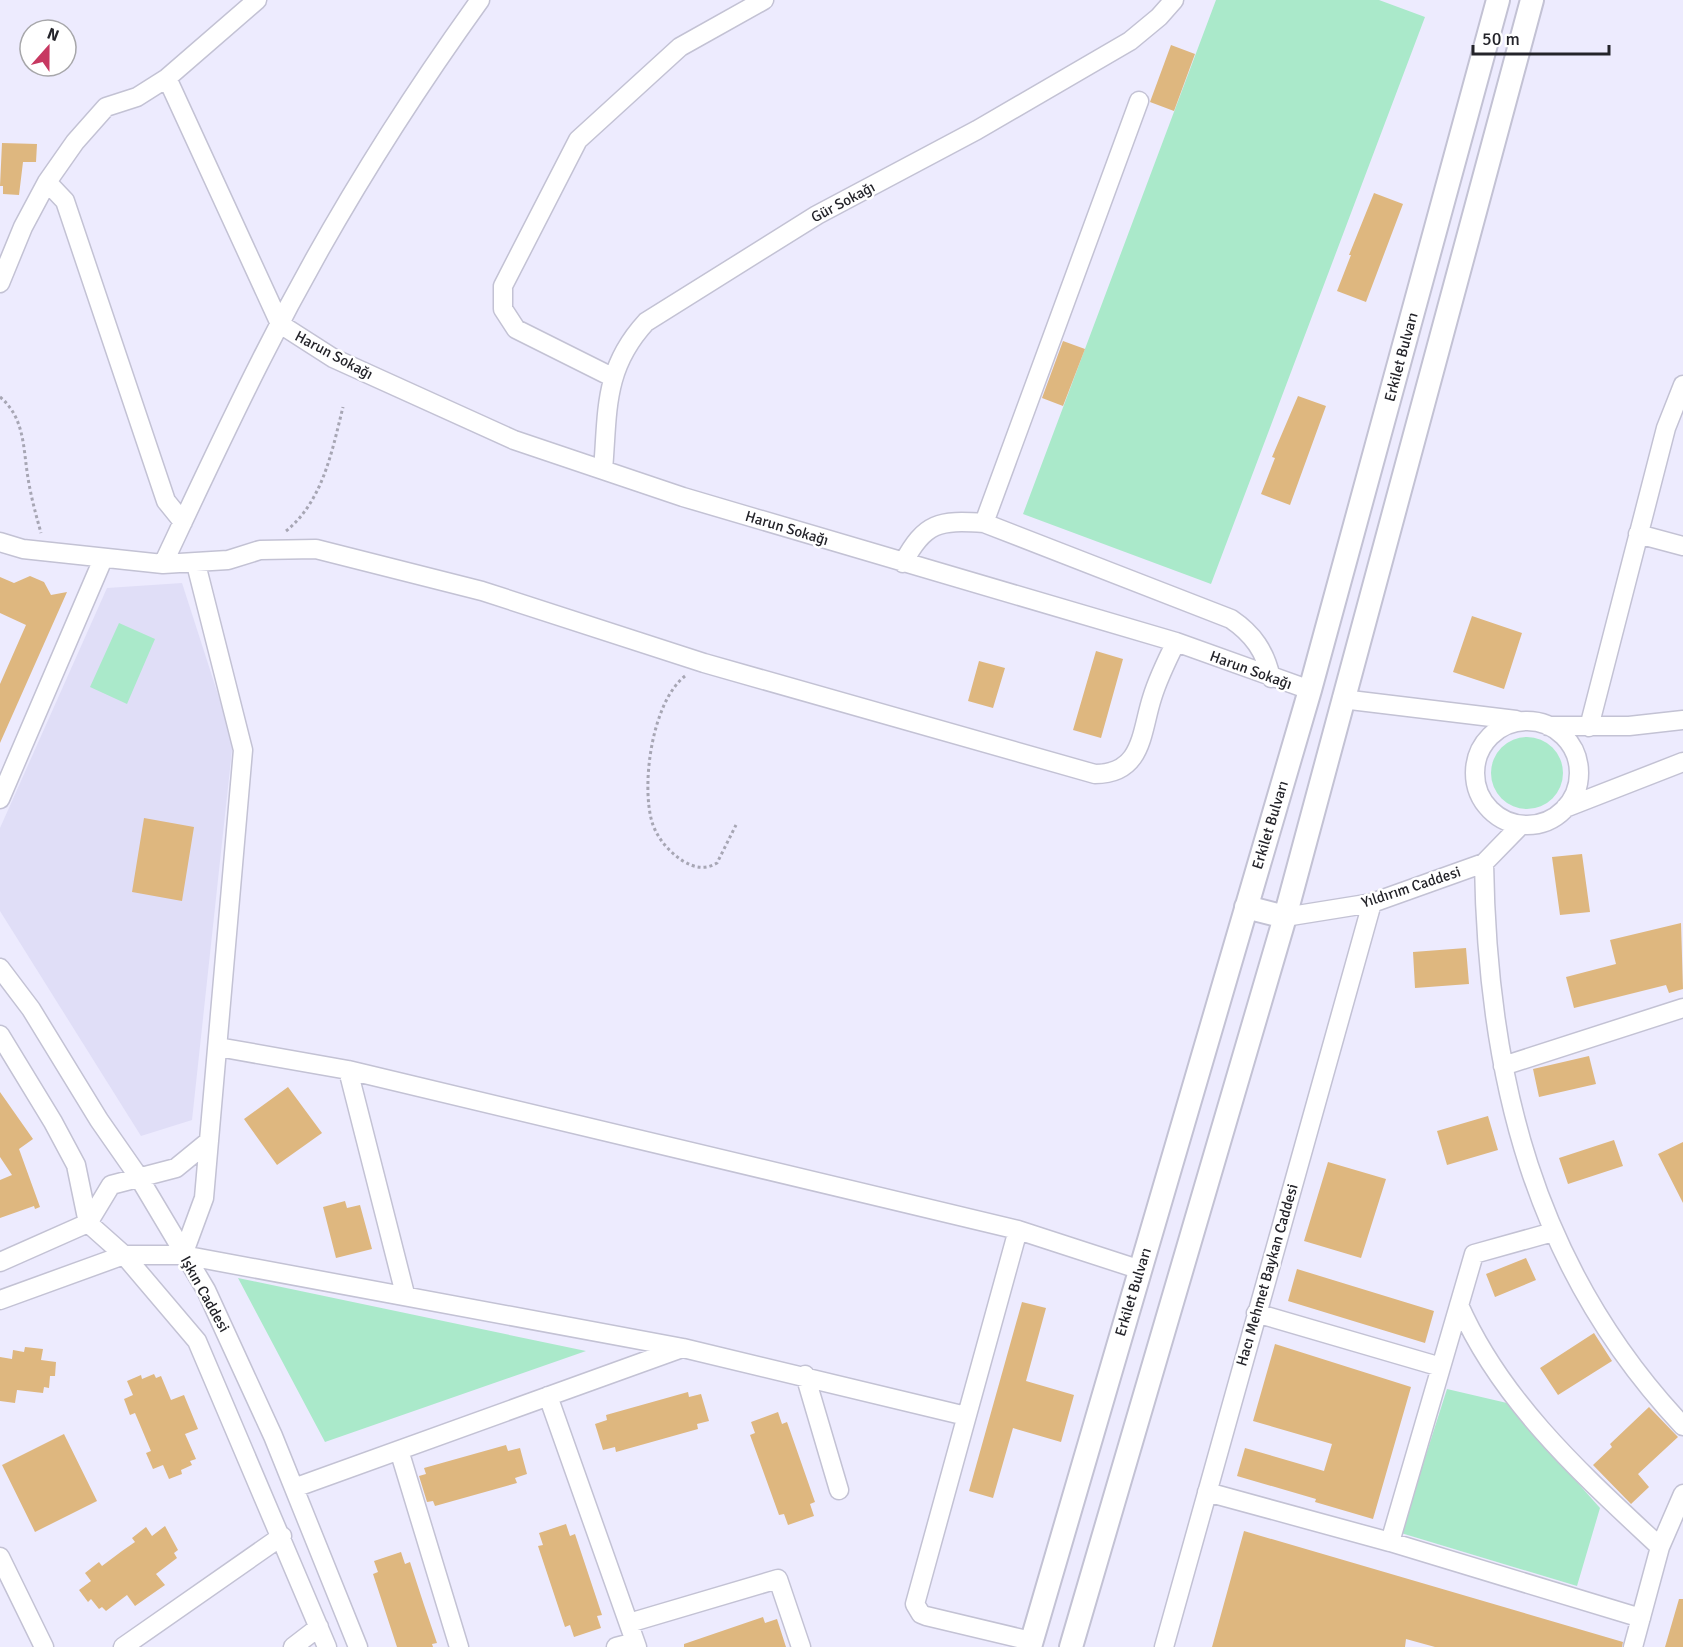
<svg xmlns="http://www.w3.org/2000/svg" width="1683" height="1647" viewBox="0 0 1683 1647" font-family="Signika,sans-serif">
	<rect width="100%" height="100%" fill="#edebfe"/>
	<!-- built -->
	<path fill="#e0def7" d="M182,583L233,741L192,1120L141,1136L0,911V828L107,588Z"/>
	<!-- green -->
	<path fill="#aae9ca" d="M1216,0H1379L1425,17L1211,584L1023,514Z
		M119,623L155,639L127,704L90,687Z
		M1491 773a36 36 0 1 1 72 0a36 36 0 1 1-72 0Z
		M238,1278L586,1351L325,1442Z
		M1447,1389L1507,1403L1600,1508L1577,1586L1401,1533Z"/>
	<!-- building -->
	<path fill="#deb77f" d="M1171,45L1195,54L1174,111L1150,102Z
		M2,143L37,144L36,162H23L19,195L3,194V186H0Z
		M1374,193L1403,204L1366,302L1337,291L1351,255H1349Z
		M1063,341L1085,349L1063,406L1042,398Z
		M1298,396L1326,406L1290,505L1261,494L1275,458L1272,457Z
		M30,576L44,582L51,595L67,592L0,743V684L26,625L0,613V577L14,583Z
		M1472,616L1522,633L1504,689L1453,672Z
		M1096,651L1123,659L1101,738L1073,730Z
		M979,661L1005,668L993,708L968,701Z
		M144,818L194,827L182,901L132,892Z
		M1582,854L1590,912L1560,915L1552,857Z
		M1681,923L1683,989L1669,993L1666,985L1574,1008L1566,977L1616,964L1610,940Z
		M1466,948L1469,984L1415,988L1413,952Z
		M1589,1056L1596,1084L1539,1097L1533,1069Z
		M288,1087L322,1133L277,1165L244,1119Z
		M0,1092L33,1139L19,1149L40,1207L35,1209L34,1206L0,1218V1180L12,1175L0,1157Z
		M1488,1116L1498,1150L1447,1165L1437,1131Z
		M1614,1140L1623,1166L1568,1184L1559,1158Z
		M1683,1142V1203L1658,1154Z
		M1328,1162L1386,1179L1361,1258L1304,1241Z
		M345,1201L347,1208L360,1205L372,1249L336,1258L323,1207Z
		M1526,1258L1536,1280L1495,1297L1486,1274Z
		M1297,1269L1434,1311L1425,1343L1288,1301Z
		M1022,1302L1046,1308L1026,1381L1074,1395L1061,1442L1013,1428L993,1498L969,1491Z
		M1594,1333L1612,1361L1558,1395L1540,1368Z
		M1275,1344L1411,1387L1373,1519L1315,1502L1316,1499L1237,1476L1245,1448L1324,1471L1332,1444L1253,1421Z
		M25,1347L43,1349L41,1360L56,1362L55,1376H50L49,1388L44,1387L43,1393L17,1390L15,1403L0,1401V1357L12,1359L13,1350L24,1352Z
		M154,1374L156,1378L161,1376L171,1400L184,1395L198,1429L185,1434L196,1459L190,1461L192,1465L181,1470L182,1474L169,1479L163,1465L153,1469L146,1453L151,1451L135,1413L130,1415L124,1399L133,1395L127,1381L141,1375L142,1379Z
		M688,1392L689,1397L701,1394L709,1421L697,1424L698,1429L616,1452L615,1447L603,1450L595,1424L607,1420L606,1415Z
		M1649,1407L1678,1437L1638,1474L1649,1487L1631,1504L1593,1465L1612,1447L1610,1444Z
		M778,1412L782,1424L787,1422L815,1502L810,1504L814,1516L788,1525L784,1514L779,1515L750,1435L755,1433L751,1422Z
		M64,1434L97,1501L35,1532L2,1465Z
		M506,1445L508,1451L520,1448L527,1474L515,1478L517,1483L435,1506L433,1501L427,1502L419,1476L426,1474L424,1468Z
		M566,1524L570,1536L575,1534L602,1615L597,1616L601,1628L574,1637L570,1625L565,1627L538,1546L543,1545L539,1533Z
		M165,1526L178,1550L174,1553L177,1558L156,1574L165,1585L135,1606L127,1595L106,1611L102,1607L99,1609L91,1599L88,1602L79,1590L91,1581L85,1573L99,1562L102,1566L122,1551L135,1542L132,1538L146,1527L152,1536Z
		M1244,1531L1623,1642L1622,1647H1435L1406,1639L1405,1647H1212Z
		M401,1552L405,1564L410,1562L424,1605L437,1643L432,1644L433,1647H397L373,1574L378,1572L374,1561Z
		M1679,1599H1683V1647H1665Z
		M763,1617L765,1623L777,1619L786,1647H684V1644Z"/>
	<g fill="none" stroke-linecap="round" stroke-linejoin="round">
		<!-- minor casing -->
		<g stroke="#c3c2d4" stroke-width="21">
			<path id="minor" d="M167,78L280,324L333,358L514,440L683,497L1176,642L1310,690
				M47,182L65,201L166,501L183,522
				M0,283L23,227L47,182L75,142L106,107L137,97L167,78L257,0
				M612,377L516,329L503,309V286L578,140L680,47L764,0
				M603,470C608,411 603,369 646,322L817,215L977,130L1130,41L1159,17L1174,0
				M984,523L1231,619C1253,634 1265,651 1271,678
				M1638,534L1683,546
				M0,542L23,549L163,564L228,560L260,550L316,549L482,591L704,663L1095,774C1143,774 1141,732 1152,698C1158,678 1167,660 1176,642
				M903,563C925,522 939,520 984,523L1139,101
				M163,564C195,496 227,427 261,360C324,234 398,114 480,0
				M1342,699L1516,720
				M1475 773a52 52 0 1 1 104 0a52 52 0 1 1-104 0Z
				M1548,726H1629L1683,720
				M1589,727L1666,428L1683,385
				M0,799L103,559
				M1565,808L1683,762
				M1484,863C1487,1076 1534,1268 1683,1426
				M1285,917L1372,903L1484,863L1521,825
				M0,968L31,1009L99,1120L138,1176L206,1290L273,1436L358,1647
				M0,1035L53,1122L76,1165L88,1223L124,1255L197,1341L327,1647
				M218,1047L348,1070L1018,1230L1141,1270
				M1503,1066L1683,1008
				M348,1070L405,1294
				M1018,1230L915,1604L921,1614L926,1616L1031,1641
				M183,1255L683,1348L966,1416
				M0,1262L88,1223L111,1185L176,1168L209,1141
				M0,1300L124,1255H183L204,1198L243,750L196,564
				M1459,1305C1502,1403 1584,1476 1660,1547
				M1256,1313L1441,1367
				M805,1375L839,1490
				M548,1396L637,1647
				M399,1450L459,1647
				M294,1488L682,1348
				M1207,1492L1390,1542L1641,1618
				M1390,1542L1474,1254L1553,1232
				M0,1557L44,1647
				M629,1623L778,1579L801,1647
				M123,1647L282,1536
				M293,1647L319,1627
				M616,1647L635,1642
				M1164,1647L1372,903
				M1633,1647L1660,1547L1683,1494"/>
		</g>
		<!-- major casing -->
		<g stroke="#c3c2d4" stroke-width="26">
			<path id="major" d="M1246,907L1285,917
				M1030,1647L1310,690L1498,0
				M1071,1647L1285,917L1532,0"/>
		</g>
		<!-- path -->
		<path stroke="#a7a6b4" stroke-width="3" stroke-dasharray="3 3" stroke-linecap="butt" d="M0,397C25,418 23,448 28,478C31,497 36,515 41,533
			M286,531C323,501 332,451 343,407
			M685,676C652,702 641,784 652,822C657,838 669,852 683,861C695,868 705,870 717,863L736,825"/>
		<!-- minor -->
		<use href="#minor" stroke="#fff" stroke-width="18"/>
		<!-- major -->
		<use href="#major" stroke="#fff" stroke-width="22"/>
	</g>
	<g text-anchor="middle" stroke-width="5" stroke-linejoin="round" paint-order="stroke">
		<!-- street labels -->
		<g font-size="15" fill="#24242a" stroke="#fff">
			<text transform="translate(843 202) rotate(-28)" y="5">Gür Sokağı</text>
			<text transform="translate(334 355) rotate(28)" y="5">Harun Sokağı</text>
			<text transform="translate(1401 357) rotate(-75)" y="5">Erkilet Bulvarı</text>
			<text transform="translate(787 528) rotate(17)" y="5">Harun Sokağı</text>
			<text transform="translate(1251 670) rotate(20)" y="5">Harun Sokağı</text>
			<text transform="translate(1270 825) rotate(-73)" y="5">Erkilet Bulvarı</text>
			<text transform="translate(1411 887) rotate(-18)" y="5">Yıldırım Caddesi</text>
			<text transform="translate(1267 1275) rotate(-74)" y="5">Hacı Mehmet Baykan Caddesi</text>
			<text transform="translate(1133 1292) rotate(-73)" y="5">Erkilet Bulvarı</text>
			<text transform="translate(205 1294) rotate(61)" y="5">Işkın Caddesi</text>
		</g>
	</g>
	<!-- north arrow -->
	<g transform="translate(48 48) rotate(21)"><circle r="28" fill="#ffffff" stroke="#a7a7aa" stroke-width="1.5"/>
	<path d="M0-4.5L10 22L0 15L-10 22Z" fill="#c73861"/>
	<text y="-9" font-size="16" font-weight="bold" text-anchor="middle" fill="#24242a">N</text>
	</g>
	<!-- scale -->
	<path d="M1473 45v9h136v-9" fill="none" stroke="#24242a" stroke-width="3"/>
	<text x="1482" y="45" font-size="18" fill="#24242a" stroke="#ffffff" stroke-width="4.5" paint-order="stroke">50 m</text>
</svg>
